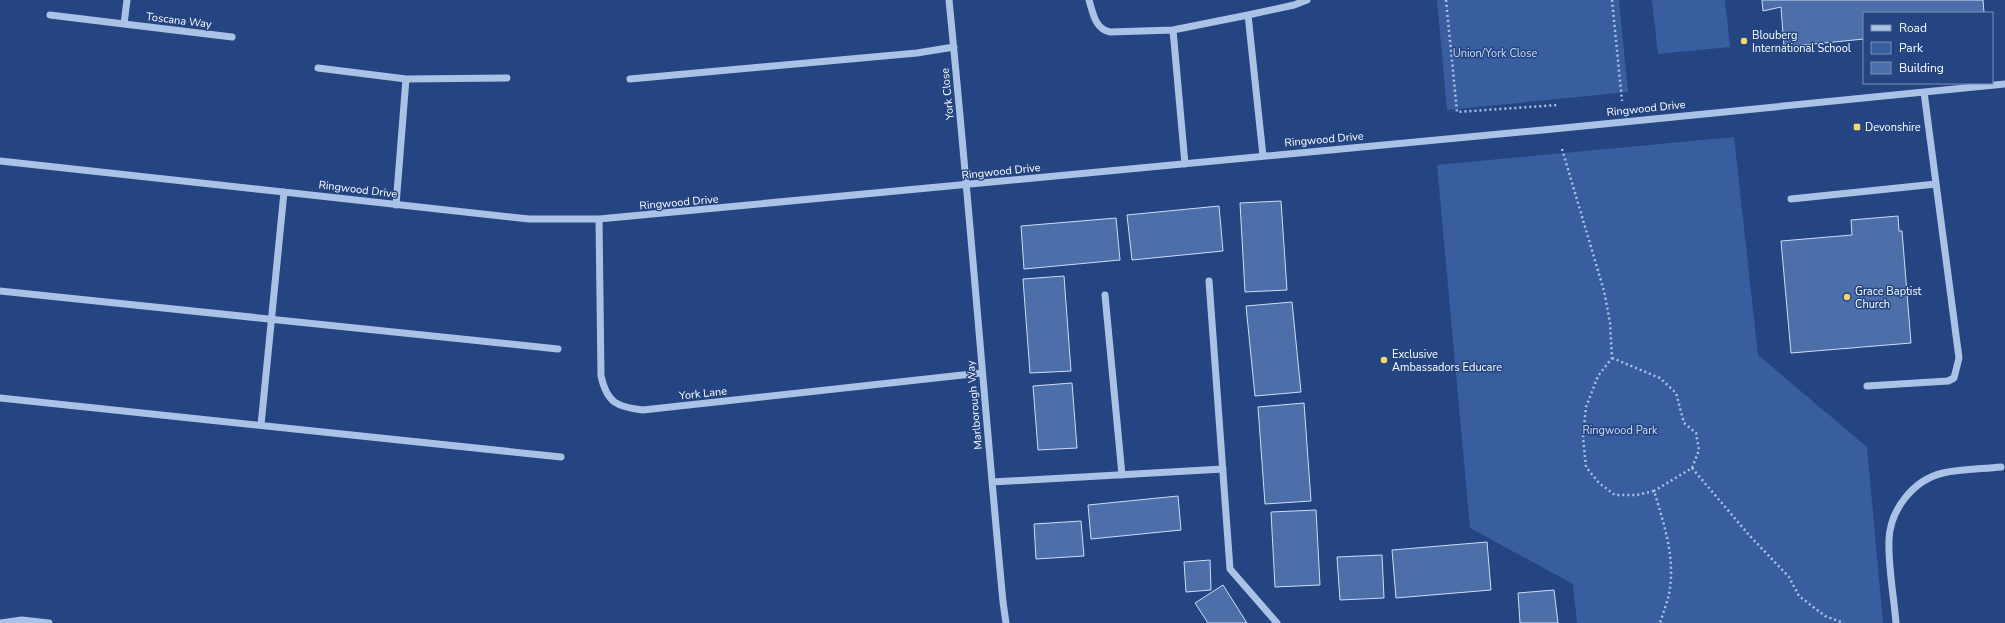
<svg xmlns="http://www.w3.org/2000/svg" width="2005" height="623" viewBox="0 0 2005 623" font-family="'Nunito Sans',sans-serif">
	<rect width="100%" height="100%" fill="#244581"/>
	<!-- green -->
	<path fill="#395e9f" d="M1437,0H1619L1628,92L1447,110Z
		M1652,0H1725L1730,47L1658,54Z
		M1734,137L1758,355L1867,447L1883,623H1577L1573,584L1470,528L1437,165Z"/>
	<!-- building -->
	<path fill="#4c6faa" stroke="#cfddf5" d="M1762,0H1983L1984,13H1864V39L1784,47L1781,7L1763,11Z
		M1281,201L1287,290L1245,292L1240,203Z
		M1219,206L1223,251L1132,260L1127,215Z
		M1898,216L1899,231H1902L1911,343L1791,353L1781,241L1852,235L1851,220Z
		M1116,218L1120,260L1024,269L1021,226Z
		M1064,276L1071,371L1030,373L1023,279Z
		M1292,302L1301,392L1255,396L1246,306Z
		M1072,383L1077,448L1038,450L1033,386Z
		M1304,403L1311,501L1265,504L1258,407Z
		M1178,496L1181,530L1091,539L1088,505Z
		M1316,510L1320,585L1275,587L1271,512Z
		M1081,521L1084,556L1036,559L1034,524Z
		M1487,542L1491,590L1396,598L1392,550Z
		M1382,555L1384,598L1340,600L1337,557Z
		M1210,560L1211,590L1186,592L1184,562Z
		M1223,585L1247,623H1208L1195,603Z
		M1554,590L1558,623H1520L1518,593Z"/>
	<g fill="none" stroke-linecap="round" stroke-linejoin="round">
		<!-- path -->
		<path stroke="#abc2e7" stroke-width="2.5" stroke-dasharray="2 3" stroke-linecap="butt" d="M1446,0L1457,112L1558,105
			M1612,0L1622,101
			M1562,149L1604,291L1610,322L1612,358L1598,376L1586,407L1583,438L1586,467L1599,483L1615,495H1637L1654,491C1664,524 1676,559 1669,594C1667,603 1663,613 1660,623
			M1612,358L1660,378L1676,393L1684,423L1696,433L1699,450L1692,468L1654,491
			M1692,468L1749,535L1789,577L1799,596L1825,616L1844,623"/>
		<!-- minor -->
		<path stroke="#abc2e7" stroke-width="7" d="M949,0C969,200 984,401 1003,602L1006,623
			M1089,0C1093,13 1095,29 1110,32L1173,30L1185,164
			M50,15L124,24L127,0
			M124,24L232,37
			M1173,30L1248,15
			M318,68L406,79L507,78
			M630,79L917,53L954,47
			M1263,156L1248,15L1294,5L1307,0
			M0,161L529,219H599L1543,130L2005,84
			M1791,199L1936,184
			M396,205L406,79
			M599,219L601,376C607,403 617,407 643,410L981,373
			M1209,281L1230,569L1277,623
			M0,291L558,349
			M1105,295L1122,475
			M1867,386L1948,381L1954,378L1959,358L1924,92
			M0,398L561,457
			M261,425L284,192
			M992,482L1223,469
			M0,623L22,620L49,623
			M1896,623C1894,597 1888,567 1889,540C1890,510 1913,480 1943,473C1961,469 1982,469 2001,467"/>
	</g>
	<!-- markers -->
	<g fill="#f1d66f" stroke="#244581" stroke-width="1.5">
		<circle cx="1744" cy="41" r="4"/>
		<rect x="1853" y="123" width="8" height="8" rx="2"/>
		<circle cx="1847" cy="297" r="4"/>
		<circle cx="1384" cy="360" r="4"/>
	</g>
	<g text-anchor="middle" stroke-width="3" stroke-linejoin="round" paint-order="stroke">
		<!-- street labels -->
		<g font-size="11" fill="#fff" stroke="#244581">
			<text transform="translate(179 20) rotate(7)" y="4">Toscana Way</text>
			<text transform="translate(947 94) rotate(-96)" y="4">York Close</text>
			<text transform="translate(1646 108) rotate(-6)" y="4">Ringwood Drive</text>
			<text transform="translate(1324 139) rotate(-5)" y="4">Ringwood Drive</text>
			<text transform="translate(1001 171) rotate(-6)" y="4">Ringwood Drive</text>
			<text transform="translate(358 189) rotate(7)" y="4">Ringwood Drive</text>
			<text transform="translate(679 202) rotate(-5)" y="4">Ringwood Drive</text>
			<text transform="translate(703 393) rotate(-6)" y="4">York Lane</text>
			<text transform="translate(974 405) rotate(-95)" y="4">Marlborough Way</text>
		</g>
		<!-- poi labels -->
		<g font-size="11" fill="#fff" stroke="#244581" text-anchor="start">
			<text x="1752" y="39">Blouberg<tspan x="1752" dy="13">International School</tspan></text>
			<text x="1865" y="131">Devonshire</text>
			<text x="1855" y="295">Grace Baptist<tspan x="1855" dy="13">Church</tspan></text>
			<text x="1392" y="358">Exclusive<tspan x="1392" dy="13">Ambassadors Educare</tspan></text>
		</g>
		<!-- park labels -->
		<g font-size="11" fill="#cfddf5" stroke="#244581">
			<text x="1495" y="57">Union/York Close</text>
			<text x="1620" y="434">Ringwood Park</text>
		</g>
	</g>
	<!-- legend -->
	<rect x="1863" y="12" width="130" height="72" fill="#244581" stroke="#7c8fb3"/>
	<rect x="1871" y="25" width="20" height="6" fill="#abc2e7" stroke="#7c8fb3"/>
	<text x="1899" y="32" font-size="12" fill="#ffffff">Road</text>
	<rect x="1871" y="42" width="20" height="12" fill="#395e9f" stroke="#7c8fb3"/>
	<text x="1899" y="52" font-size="12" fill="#ffffff">Park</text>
	<rect x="1871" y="62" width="20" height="12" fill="#4c6faa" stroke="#7c8fb3"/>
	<text x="1899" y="72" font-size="12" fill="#ffffff">Building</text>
</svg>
